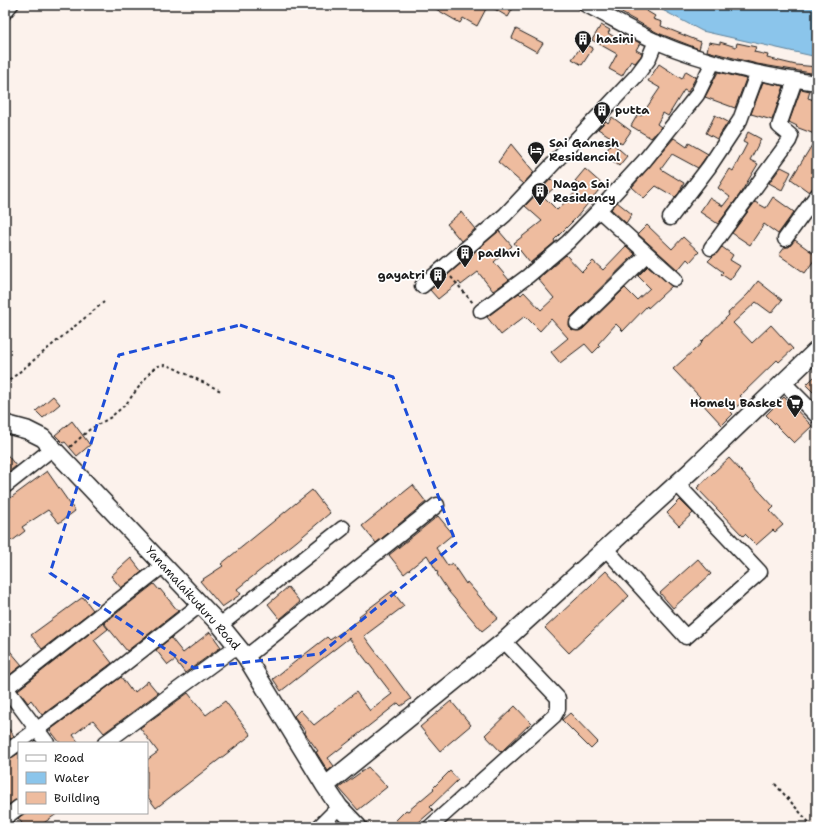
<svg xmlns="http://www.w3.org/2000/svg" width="822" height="832" viewBox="0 0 822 832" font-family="'Shantell Sans',sans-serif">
	<rect width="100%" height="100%" fill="#fcf2ec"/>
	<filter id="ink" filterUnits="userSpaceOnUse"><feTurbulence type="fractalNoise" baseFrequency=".025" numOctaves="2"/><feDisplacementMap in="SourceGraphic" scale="8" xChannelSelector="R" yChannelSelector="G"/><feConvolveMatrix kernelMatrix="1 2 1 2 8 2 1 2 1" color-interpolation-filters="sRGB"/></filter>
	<g filter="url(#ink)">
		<!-- water -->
		<path fill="#8bc5eb" stroke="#5f8198" d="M653,5H807L817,7V57L702,31Z"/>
		<!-- building -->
		<path fill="#eebc9f" stroke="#1c1c1c" d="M429,5H515L508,17L488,5L477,26L463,18L460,23Z
			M607,5H648L645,10L655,16L653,19L662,22L661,26L701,42L699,49L658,33Z
			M601,25L610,30L608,33L626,44L630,38L640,43L636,50L642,53L641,56L635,63L631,61L622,76L609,69L617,54L592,40Z
			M516,29L543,43L537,52L512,38Z
			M709,42L720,44V42L736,47L737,43L756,47L754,52L768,55L767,58L796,65L817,67V74L757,64L707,51Z
			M584,43L593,48L582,65L572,59Z
			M659,64L682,79L686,71L696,77L688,92L684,90L668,116L663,113L657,124L661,127L651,138L631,126L638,114L641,116L660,88L648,81Z
			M718,72L746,79L735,108L705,97Z
			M763,82L784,86L772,120L751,114Z
			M801,89L810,91L808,98L817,101V135L796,127L797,126L789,122Z
			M715,115L728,122L717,139L706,133Z
			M612,117L631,131L622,144L598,129L606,121L608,123Z
			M748,132L761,139L750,160L758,164L740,194L718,224L700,212L709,198L723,206L730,197L718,188L730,169L733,171L747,144L743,142Z
			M817,137V186L809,192L791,179Z
			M674,138L687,147L689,143L708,154L698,168L672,154L661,169L684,183L679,193L675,197L656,186L644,198L632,187Z
			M612,143L627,156L619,166L604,154Z
			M511,144L534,172L523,184L498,162Z
			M781,167L791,172L782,190L769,183Z
			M585,169L603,185L576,218L554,240L555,242L530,263L514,243L542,221L525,206L551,179L557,185L544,197L557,210L582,186L575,181Z
			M773,197L794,212L778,234L764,224L750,245L732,233L755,202L766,208Z
			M617,202L632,214L626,223L611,209Z
			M461,212L475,229L461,241L447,224Z
			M647,225L672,249L683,237L699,252L690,262L687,259L678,270L638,234Z
			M499,231L512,246L494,262L509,280L493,291L478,272L461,285L459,282L438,299L430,290Z
			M795,240L817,256L805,273L779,255L785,247H789Z
			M626,246L635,254L571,317L569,325L571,329L579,331L583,329L625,288L637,300L650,288L638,276L648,266L672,286L648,308L647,306L623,331L616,324L598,344L600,346L593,353L585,344L560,363L551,352L568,338L551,319L540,331L525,316L501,335L487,317L519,293L521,295L524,292L541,310L554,298L538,279L566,255L582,272L593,261L603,270Z
			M722,247L733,255L730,260L740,266L730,280L721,274L723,272L708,261Z
			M758,281L782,300L771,313L756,302L733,323L752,343L771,325L793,349L779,362L777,360L740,396L744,400L731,412L733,414L722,425L698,399L700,397L673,369L702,343L701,342L729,315L728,313L748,294Z
			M817,374V396L806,385Z
			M53,396L60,404L43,418L36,411Z
			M784,397L812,426L794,443L766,415Z
			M72,421L90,445L77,456L65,442L63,443L55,435Z
			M5,452L16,466L5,475Z
			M729,458L774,507L770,511L783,525L775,532L773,530L756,545L745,534L743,536L697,488Z
			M47,471L75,511L59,523L48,510L22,527L25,531L12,541L9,538L5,541V502Z
			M413,485L426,502L376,543L362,526Z
			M312,490L330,513L297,541L237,589L241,594L222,607L200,581L223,566L221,564Z
			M680,500L693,513L679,526L667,513Z
			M438,516L453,534L436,548L448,566L452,563L466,584L467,582L498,618L482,631L449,592L437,574L438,573L427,555L404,574L389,555Z
			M131,558L142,572L121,588L111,576Z
			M698,559L711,574L673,608L660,593Z
			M606,571L629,596L569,653L545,628Z
			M154,584L159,590L160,589L178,611L127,651L104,623Z
			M288,587L300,602L280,619L268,604Z
			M392,591L404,606L364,636L411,699L401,706L398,703L328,758L334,766L328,771L316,752L318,751L304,732L305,731L294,716L300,710L314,725L356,692L370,711L392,694L349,638L281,691L273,679L327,637L330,640L361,619L359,616Z
			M83,597L93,610L42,649L31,635Z
			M103,623L108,629L94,640L112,663L42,715L31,700L28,703L18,690Z
			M210,632L221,647L185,673L175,660L168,665L156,650L171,638L183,653Z
			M5,645L22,665L7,677L5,674Z
			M121,677L132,692L134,690L135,692L148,681L158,693L104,733L93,720L73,735L79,743H60L50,730Z
			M188,693L206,715L225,701L251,735L156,808L147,796V760L158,752L140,728Z
			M451,701L471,725L440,751L420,727Z
			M515,706L531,723L501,752L485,735Z
			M570,713L598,742L591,749L562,720Z
			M5,724L14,736L5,742Z
			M19,753V799L5,807V761Z
			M368,767L387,787L358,810L339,788Z
			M450,771L458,780L430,807L433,810L419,822L422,827H389L406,810L408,811L434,789L433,788Z
			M25,813H58L38,827H25L18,818Z"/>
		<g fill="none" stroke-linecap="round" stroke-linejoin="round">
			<!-- service casing -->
			<g stroke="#1c1c1c" stroke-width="10">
				<path id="service" d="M5,17L15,5"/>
			</g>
			<!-- minor casing -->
			<g stroke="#1c1c1c" stroke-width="17">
				<path id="minor" d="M586,5C610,17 633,31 657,42C708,64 762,75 817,83
					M599,210L675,279
					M670,218L709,167L740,120L757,74
					M785,239L817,195
					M711,248L789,141L791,136L779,126L795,80
					M422,286L505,215L636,76L648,60L656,41
					M481,311L528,276L568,242L599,210L645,160L697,95L713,62
					M577,323L647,255
					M784,383L817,416
					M5,486L53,448
					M606,549L686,637L760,572L677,484
					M220,625L343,528
					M246,657L437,505
					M6,688L47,743
					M5,689L164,565
					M105,743L237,646
					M5,753L113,673L201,604
					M5,818L19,807
					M319,827L339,807
					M430,827L554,716L558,709V698L504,641"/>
			</g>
			<!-- tertiary casing -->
			<g stroke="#1c1c1c" stroke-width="20">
				<path id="tertiary" d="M5,424L27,430L43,438L220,625L246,657L325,786L339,807L358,827
					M325,786L504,641L693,469L817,350"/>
			</g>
			<!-- path -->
			<path stroke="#1c1c1c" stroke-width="2" stroke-dasharray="3 3" stroke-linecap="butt" d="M248,7L250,5
				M451,277L473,303
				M5,384L104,302
				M70,447L89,430L111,417L126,404L151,371L157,366L165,365L172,367L221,391
				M775,784L813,827"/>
			<!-- service -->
			<use href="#service" stroke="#fff" stroke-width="7"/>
			<!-- minor -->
			<use href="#minor" stroke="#fff" stroke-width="14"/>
			<!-- tertiary -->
			<use href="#tertiary" stroke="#fff" stroke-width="17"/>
		</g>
	</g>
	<!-- marked area -->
	<path fill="none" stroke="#1d4ed8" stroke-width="3" stroke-dasharray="8 5" stroke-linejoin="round" d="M240,325L393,377L456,543L320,654L194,668L50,573L119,355Z"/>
	<!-- icons -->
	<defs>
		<g id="building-pin" transform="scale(0.9)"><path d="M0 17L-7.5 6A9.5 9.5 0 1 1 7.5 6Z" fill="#1c1c1c" stroke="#fff"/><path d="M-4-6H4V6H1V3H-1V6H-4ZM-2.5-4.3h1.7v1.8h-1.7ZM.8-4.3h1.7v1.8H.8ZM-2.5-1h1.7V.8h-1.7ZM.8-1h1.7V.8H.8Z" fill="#fff"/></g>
		<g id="hotel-pin" transform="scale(0.9)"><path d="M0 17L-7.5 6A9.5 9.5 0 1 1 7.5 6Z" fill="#1c1c1c" stroke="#fff"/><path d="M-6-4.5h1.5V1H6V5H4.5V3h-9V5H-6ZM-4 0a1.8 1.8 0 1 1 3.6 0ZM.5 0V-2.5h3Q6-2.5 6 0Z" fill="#fff"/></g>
		<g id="supermarket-pin" transform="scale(0.9)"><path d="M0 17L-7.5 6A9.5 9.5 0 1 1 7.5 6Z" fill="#1c1c1c" stroke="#fff"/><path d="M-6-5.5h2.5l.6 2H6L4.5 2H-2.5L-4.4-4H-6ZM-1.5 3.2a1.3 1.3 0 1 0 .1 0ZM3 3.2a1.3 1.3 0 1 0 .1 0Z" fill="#fff"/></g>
	</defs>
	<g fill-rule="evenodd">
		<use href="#building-pin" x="583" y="39"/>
		<use href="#building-pin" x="602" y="110"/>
		<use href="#hotel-pin" x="536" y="150"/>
		<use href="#building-pin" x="540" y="191"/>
		<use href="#building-pin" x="465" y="253"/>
		<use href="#building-pin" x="438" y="275"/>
		<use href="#supermarket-pin" x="795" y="403"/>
	</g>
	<g text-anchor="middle" stroke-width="3.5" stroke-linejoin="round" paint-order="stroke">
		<!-- poi labels -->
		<g font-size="12" font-weight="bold" fill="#1c1c1c" stroke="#fff" text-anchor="start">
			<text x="596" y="43">hasini</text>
			<text x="615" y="114">putta</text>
			<text x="549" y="147">Sai Ganesh<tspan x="549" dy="14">Residencial</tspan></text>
			<text x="553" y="188">Naga Sai<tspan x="553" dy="14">Residency</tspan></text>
			<text x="478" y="257">padhvi</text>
			<text x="425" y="279" text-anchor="end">gayatri</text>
			<text x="782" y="407" text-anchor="end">Homely Basket</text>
		</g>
		<!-- street labels -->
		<g font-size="12" fill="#1c1c1c" stroke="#fff">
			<text transform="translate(193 598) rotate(48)" y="4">Yanamalaikuduru Road</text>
		</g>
	</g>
	<!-- margin -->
	<rect width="822" height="832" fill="none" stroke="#fff" stroke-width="20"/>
	<rect x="10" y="10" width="802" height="812" fill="none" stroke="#1c1c1c" stroke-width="1.5" filter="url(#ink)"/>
	<!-- legend -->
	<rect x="18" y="742" width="130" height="72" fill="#ffffff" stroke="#a4a4a4"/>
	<rect x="26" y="755" width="20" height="6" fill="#ffffff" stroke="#a4a4a4"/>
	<text x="54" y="762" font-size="12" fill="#1c1c1c">Road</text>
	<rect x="26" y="772" width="20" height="12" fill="#8bc5eb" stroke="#a4a4a4"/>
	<text x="54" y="782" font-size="12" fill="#1c1c1c">Water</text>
	<rect x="26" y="792" width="20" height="12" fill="#eebc9f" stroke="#a4a4a4"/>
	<text x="54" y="802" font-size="12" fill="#1c1c1c">Building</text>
</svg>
